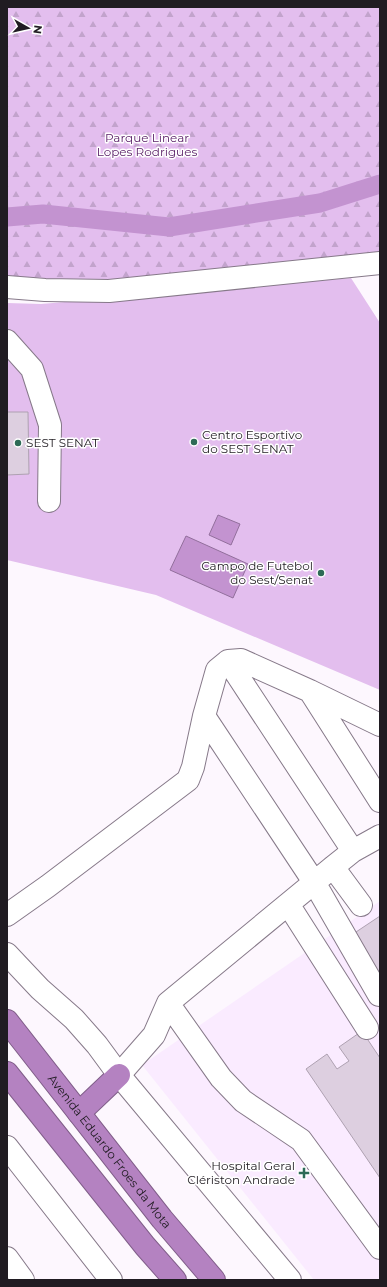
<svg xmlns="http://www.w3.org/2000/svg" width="387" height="1287" viewBox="0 0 387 1287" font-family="Montserrat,sans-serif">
	<defs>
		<pattern id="forest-firs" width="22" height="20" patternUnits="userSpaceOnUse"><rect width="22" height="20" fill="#e3beee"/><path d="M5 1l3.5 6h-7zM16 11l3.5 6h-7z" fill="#c2a3cc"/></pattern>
	</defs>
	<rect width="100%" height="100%" fill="#fdf7fe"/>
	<!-- built -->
	<path fill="#faebff" d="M380,901V1280H314L142,1065Z"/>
	<!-- forest -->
	<path fill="url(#forest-firs)" d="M7,7H380V262L102,289L7,283Z"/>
	<!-- green -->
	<path fill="#e3beee" d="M351,278L380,323V690L156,595L7,560V303L41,304Z"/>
	<!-- water -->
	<path fill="#c393d0" stroke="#926f9c" d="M218,515L240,524L231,545L209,535Z
		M186,536L248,564L233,598L170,570Z"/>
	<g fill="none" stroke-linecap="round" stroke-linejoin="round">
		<!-- canal -->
		<path stroke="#c393d0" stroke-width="19" d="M7,217L43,214L169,227L320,203L380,184"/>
	</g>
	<!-- building -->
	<path fill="#ddcfe0" stroke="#aea1b1" d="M7,412H28L29,474L7,475Z
		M380,916V986L347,938Z
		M362,1031L380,1058V1178L306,1069L327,1054L337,1069L349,1061L339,1047Z"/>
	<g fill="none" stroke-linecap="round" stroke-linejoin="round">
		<!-- minor casing -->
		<g stroke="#867989" stroke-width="24">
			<path id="minor" d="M7,287L45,290L109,291L380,263
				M7,341L32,369L50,425L49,501
				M228,661L353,851
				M310,691L380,801
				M204,716L314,882L379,995
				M333,867L361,905
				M288,904L367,1028
				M7,915L48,886L188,780L193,767L204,716L217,670L228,661L241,660L310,691L380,725
				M7,954L40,989L74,1019L97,1045L119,1075L290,1280
				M168,1003L221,1078L243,1101L301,1140L380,1248
				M119,1075L154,1035L168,1003L333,867L353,851L380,836
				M7,1147L111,1280
				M7,1258L23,1280"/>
		</g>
		<!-- highway casing -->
		<g stroke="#805e89" stroke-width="24">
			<g id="highway">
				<path id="s1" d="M7,1021L162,1219L214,1280"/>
				<path d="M7,1073L145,1246L175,1280"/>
				<path d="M79,1113L119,1075"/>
			</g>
		</g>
		<!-- minor -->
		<use href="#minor" stroke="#fff" stroke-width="22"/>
		<!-- highway -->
		<use href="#highway" stroke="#b482c1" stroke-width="22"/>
	</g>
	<!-- markers -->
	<g fill="#2d6a56" stroke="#fff" stroke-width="1.5">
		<circle cx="194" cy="442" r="4"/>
		<circle cx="18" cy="443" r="4"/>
		<circle cx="321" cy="573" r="4"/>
		<path d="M302 1167h4v4h4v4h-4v4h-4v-4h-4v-4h4z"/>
	</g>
	<g text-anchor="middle" stroke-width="3" stroke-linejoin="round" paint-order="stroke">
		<!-- park labels -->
		<g font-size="12" fill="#5b2169" stroke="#fff">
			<text x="147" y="142">Parque Linear<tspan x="147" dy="14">Lopes Rodrigues</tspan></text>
		</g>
		<!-- poi labels -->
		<g font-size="12" fill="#201c22" stroke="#fff" text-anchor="start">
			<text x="202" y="439">Centro Esportivo<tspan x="202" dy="14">do SEST SENAT</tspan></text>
			<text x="26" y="447">SEST SENAT</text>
			<text x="313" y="570" text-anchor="end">Campo de Futebol<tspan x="313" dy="14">do Sest/Senat</tspan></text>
			<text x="295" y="1170" text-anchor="end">Hospital Geral<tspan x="295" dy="14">Clériston Andrade</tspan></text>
		</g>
		<!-- street labels -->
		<g font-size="12" fill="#201c22" stroke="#fff">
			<text dy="4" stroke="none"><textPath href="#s1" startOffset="166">Avenida Eduardo Froes da Mota</textPath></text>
		</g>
	</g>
	<!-- border -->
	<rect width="387" height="1287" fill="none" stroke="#201c22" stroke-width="16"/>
	<!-- north arrow -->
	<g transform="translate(28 28) rotate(98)" stroke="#ffffff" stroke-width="3" paint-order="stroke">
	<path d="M0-3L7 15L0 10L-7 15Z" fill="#201c22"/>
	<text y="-6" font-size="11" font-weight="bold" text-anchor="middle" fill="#201c22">N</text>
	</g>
</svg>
